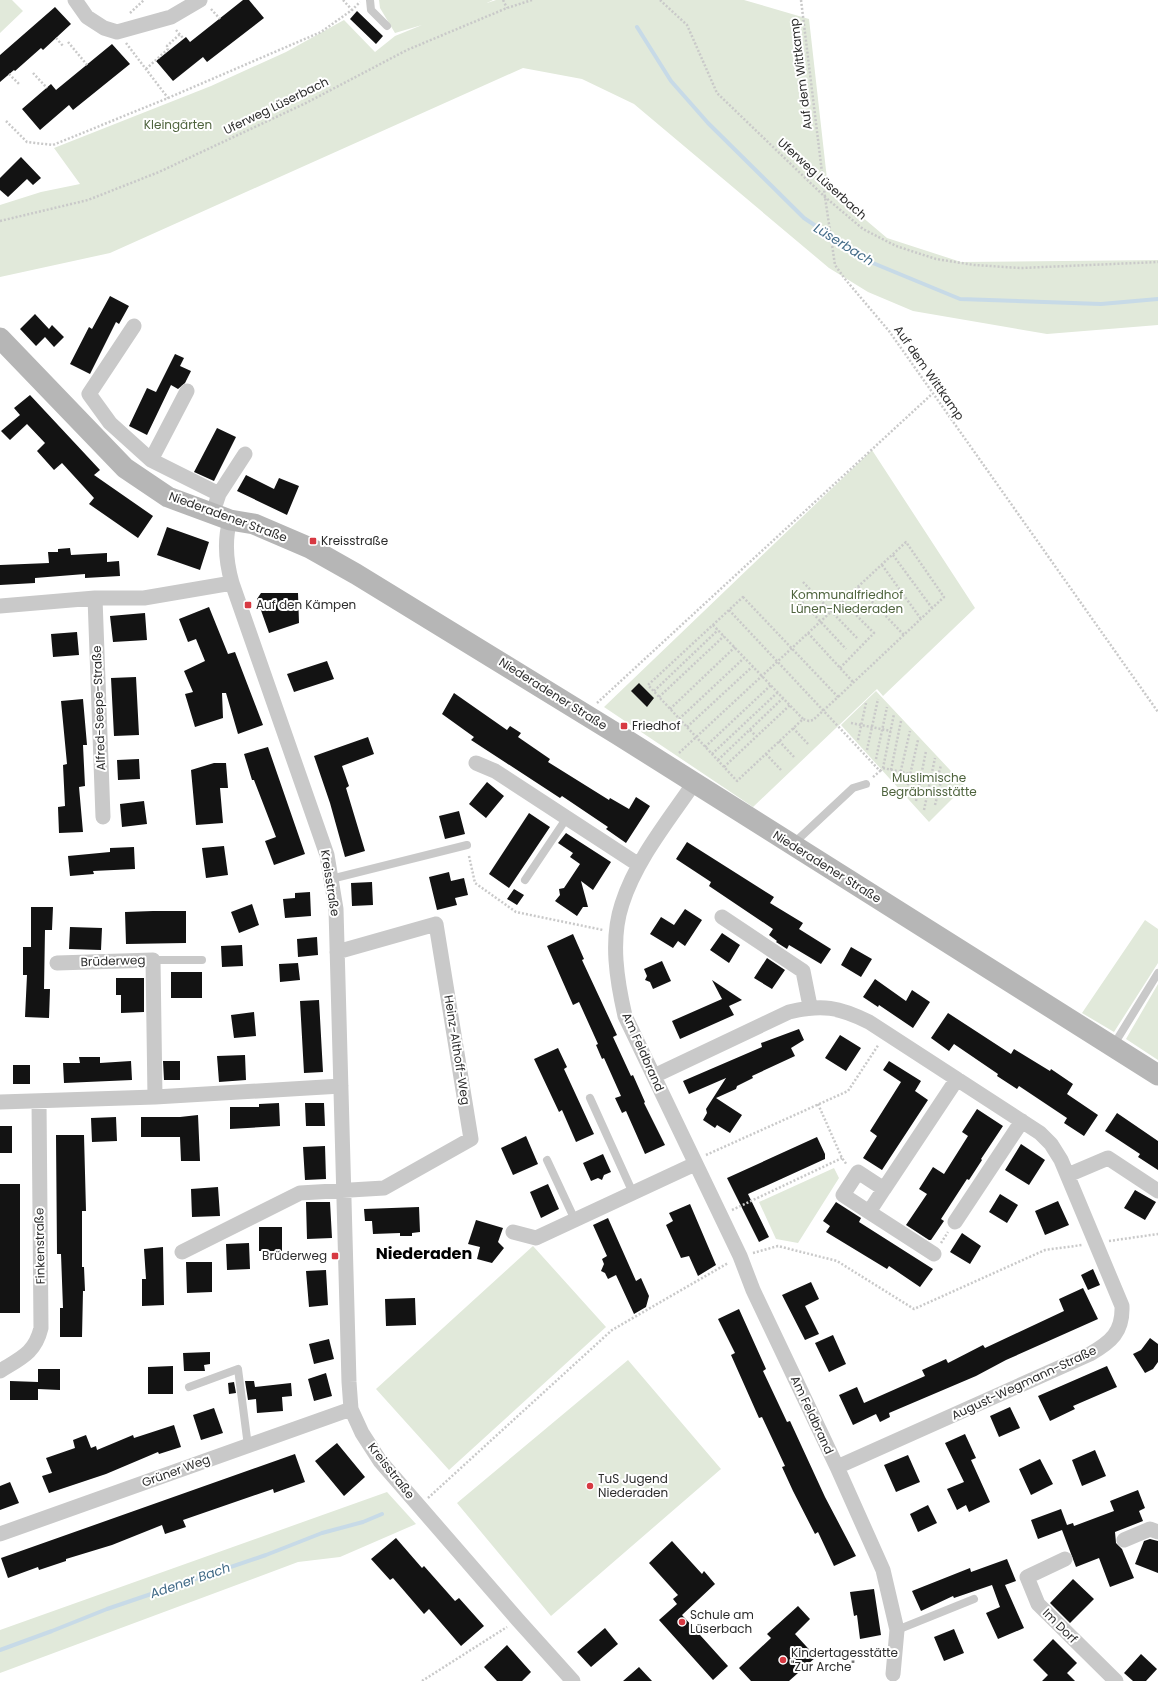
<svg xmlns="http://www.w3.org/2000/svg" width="1158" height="1681" viewBox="0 0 1158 1681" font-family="Poppins,sans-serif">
	<rect width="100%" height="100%" fill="#fff"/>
	<!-- green -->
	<path fill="#e1e9da" d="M0,0H12L23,11L0,33Z
		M379,0H493L487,3L496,0H744L809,19L828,188L887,238L961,262L1158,260V325L1047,334L913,311L868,292L829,268L634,104L582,79L523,68L110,253L0,277V205L41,192L80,184L54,148L211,86L286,52L344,20L375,52L395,36L422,25L395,33L380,8Z
		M872,450L975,608L883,696L877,689L753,807L604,707Z
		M876,691L965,786L929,822L841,725Z
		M1145,920L1158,929V963L1114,1032L1082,1013Z
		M1158,984V1060L1126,1039Z
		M834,1168L839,1178L798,1243L776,1239L759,1202Z
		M533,1246L606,1327L449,1470L376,1389Z
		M628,1360L721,1469L551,1616L457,1503Z
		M387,1492L416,1524L340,1557L298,1562L0,1673V1630Z"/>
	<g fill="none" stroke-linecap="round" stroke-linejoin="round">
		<!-- stream -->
		<path stroke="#c7dae7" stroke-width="4" d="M637,27L671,81L708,123L804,218L868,261L960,299L1101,304L1158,299
			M0,1650L52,1631L107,1609L266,1555L322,1533L363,1522L382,1514"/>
	</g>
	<!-- building -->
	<path fill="#131313" d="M243,0H249L264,18L207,62L203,57L173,81L156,61L186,37L190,42Z
		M55,7L71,24L43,50L41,48L15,71L14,70L0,82V55Z
		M357,11L383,36L376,44L350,19Z
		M112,44L130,64L73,110L69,105L40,130L22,109L51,84L56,90Z
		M21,157L41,178L33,185L27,179L8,197L0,190V178Z
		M110,296L129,306L119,324L116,322L90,374L70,364L89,327L92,329Z
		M35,314L49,329L52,325L64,337L54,347L45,337L36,346L20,329Z
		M175,354L184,358L180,366L191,371L185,383L178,389L171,385L147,435L129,426L147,388L156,392Z
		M30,395L100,470L94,475L153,516L138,538L89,504L94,498L62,463L54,470L37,451L45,443L27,424L10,440L1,431L20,415L14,408Z
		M217,428L236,437L214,481L194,472Z
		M246,475L274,489L279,478L299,486L287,515L237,491Z
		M167,527L209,542L200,570L157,555Z
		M70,548L71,555L107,553V562L119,561L120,576L85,578V574L35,578V583L0,585V565L49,563L48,552H58V549Z
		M261,593H298L299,623L269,633L257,599Z
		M209,607L228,654L235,652L263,725L238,734L226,693H222L223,718L195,727L185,694L193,692L184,671L205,661L196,639L188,642L179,619Z
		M145,613L147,640L113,642L110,616Z
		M77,632L79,655L53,657L51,634Z
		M327,661L334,679L294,692L287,674Z
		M136,677L139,735L114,736L111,678Z
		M639,683L654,698L647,707L631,691Z
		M454,693L507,730L510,726L521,733L518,737L550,759L548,762L609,800L610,798L629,809L636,797L650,806L626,843L606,829L608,827L562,796L560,798L471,740L474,737L442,714Z
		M83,699L87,745H83L85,786L79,787L83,832L59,833L58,807L65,806L63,765L67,764L61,701Z
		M368,737L374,754L342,766L349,786L346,788L365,851L345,857L330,803L314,756Z
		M268,747L305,854L274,865L265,841L276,837L254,780H252L244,754Z
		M139,759L140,779L118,780L117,760Z
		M214,763H226L228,788H220L223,823L196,825L191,770Z
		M487,782L504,796L486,818L469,804Z
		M144,801L147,824L122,827L120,804Z
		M459,811L465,834L445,839L439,816Z
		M529,813L550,827L509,888L489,874Z
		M566,833L611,862L593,890L581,881L588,907H583L577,916L555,901L560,895L559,889L564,888L580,864L570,857L573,853L558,843Z
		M687,842L774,897L770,903L803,923L799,929L831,949L821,964L789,945L787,949L776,942L777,941L769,935L773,929L709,886L711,882L676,859Z
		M224,846L228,875L206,878L202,848Z
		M134,847L135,869L93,871L94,874L70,876L68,856L110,852V848Z
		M449,872L451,881L464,878L468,895L455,898L457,905L437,910L429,877Z
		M372,882L373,905L352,906L351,883Z
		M514,889L524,895L517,905L507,899Z
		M310,892L311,916L285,918L283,899L295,898V893Z
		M252,904L259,925L239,933L231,912Z
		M31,907H53L52,930H45L44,989H50L49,1018L25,1017L27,975H23V947H31Z
		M685,909L702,920L685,946L678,941L673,948L650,934L661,917L674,925Z
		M153,911H186V943L126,944L125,912Z
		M70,927L102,928L101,950L69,949Z
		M722,933L740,945L729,963L710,950Z
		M573,934L584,959L582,960L617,1035L613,1037L631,1076L633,1075L645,1102L644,1103L665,1145L645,1154L626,1111L622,1113L615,1098L621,1096L604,1058L602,1059L596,1045L598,1044L579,1002L573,1005L547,946Z
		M317,937L318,955L298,957L297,939Z
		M242,945L243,966L222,967L221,946Z
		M851,947L872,959L861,977L841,965Z
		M767,958L785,970L772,989L754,978Z
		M662,961L671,981L653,989L650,982L645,980L647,976L644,969Z
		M298,963L300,980L280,982L279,964Z
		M171,972H202V998H171Z
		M116,978H144V1012L121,1013V995H116Z
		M875,979L906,1001L912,990L930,1002L913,1028L879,1005L878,1007L863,997Z
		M712,980L742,1000L729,1006L734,1015L680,1039L672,1021L722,999Z
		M319,1000L323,1072L304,1073L300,1001Z
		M254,1012L256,1036L234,1038L231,1015Z
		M948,1013L1011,1054L1014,1049L1050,1071L1051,1069L1073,1084L1067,1094L1098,1115L1084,1136L1064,1123L1067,1118L1019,1086L1017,1089L997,1076L998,1074L954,1044L949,1051L931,1038Z
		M799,1029L804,1040L791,1048L795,1056L752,1076L753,1078L737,1086L736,1089L716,1098L742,1115L730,1133L717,1125L715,1128L703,1120L707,1113L706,1109L726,1078L689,1094L683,1081L762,1047L761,1043Z
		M840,1035L861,1048L846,1071L825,1058Z
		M558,1048L567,1067L564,1069L594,1134L576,1142L562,1110L559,1112L534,1059Z
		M245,1055L246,1080L219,1082L217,1056Z
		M79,1057H100V1063L131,1061L132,1080L64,1083L63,1063H80Z
		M163,1061H180V1080H164Z
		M889,1061L921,1081L915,1091L928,1100L882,1170L863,1158L877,1136L870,1131L901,1082L883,1070Z
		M13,1065H30V1084H13Z
		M279,1103L280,1126L230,1129V1107H259V1104Z
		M305,1103H324L325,1126H306Z
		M977,1109L1003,1126L981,1159L982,1160L969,1180L967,1179L941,1219L944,1221L931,1240H929L906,1225L927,1194L919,1189L933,1167L944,1174L968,1136L962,1132Z
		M1117,1113L1158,1141V1170L1138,1157L1140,1154L1105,1131Z
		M198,1115L200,1161H181L180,1137H141V1117H180Z
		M116,1117L117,1141L92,1142L91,1118Z
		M0,1126H12V1153H0Z
		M56,1135H84L86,1211H82V1267H84L85,1291H83L82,1337H60V1308H63L61,1254H57Z
		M526,1136L538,1164L513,1175L501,1148Z
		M817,1137L825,1154V1159L748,1194L769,1237L759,1242L727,1178Z
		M1021,1144L1045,1160L1029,1185L1005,1170Z
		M325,1146L326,1179L305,1180L303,1147Z
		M603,1154L611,1172L604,1175L602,1180L598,1178L591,1181L583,1163Z
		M0,1184H20V1313H0Z
		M548,1184L559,1209L541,1218L530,1192Z
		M218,1187L220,1216L192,1217L191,1189Z
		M1135,1190L1156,1202L1145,1220L1124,1208Z
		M1000,1194L1018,1205L1007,1223L989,1212Z
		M1058,1201L1069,1225L1045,1235L1035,1211Z
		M306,1202H330L332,1238L307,1239Z
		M836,1202L861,1218L859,1222L933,1269L920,1287L889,1266L887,1269L826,1232L830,1226L823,1221Z
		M690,1204L716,1265L698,1276L689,1256L681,1258L666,1225L673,1221L669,1213Z
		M419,1207L420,1232L412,1233V1236H400V1233L373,1234L372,1221H365L364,1209Z
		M608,1218L636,1281L641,1278L649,1296L646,1307L634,1314L616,1275L608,1279L605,1273L601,1271L604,1264L602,1259L607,1256L593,1225Z
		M476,1220L503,1228L498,1242L504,1248L492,1263L477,1259L480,1247L468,1244Z
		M259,1227H282V1251H259Z
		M962,1233L981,1246L970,1264L950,1252Z
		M249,1243L250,1269L227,1270L226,1244Z
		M163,1247L164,1305L142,1306V1279H146L144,1249Z
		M186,1262H212V1292L187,1293Z
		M1093,1269L1100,1285L1088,1290L1081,1275Z
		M326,1270L328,1305L309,1307L306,1271Z
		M811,1282L819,1299L805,1306L819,1334L805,1340L782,1295Z
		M1083,1288L1098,1319L1006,1360L976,1376L889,1413L890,1417L880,1422L876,1414L853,1425L839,1395L857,1387L864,1403L925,1376L922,1370L946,1359L948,1363L983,1345L985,1348L1064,1311L1059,1299Z
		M415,1298L416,1325L386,1326L385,1299Z
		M739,1309L766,1369L763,1371L787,1422L790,1421L825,1497L856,1556L834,1566L818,1532L815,1534L793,1491L782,1467L785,1466L762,1417L759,1418L731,1355L735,1353L718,1319Z
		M833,1335L846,1364L829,1372L815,1343Z
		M1150,1338L1158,1344V1362L1153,1369L1145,1373L1133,1354L1141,1350Z
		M329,1339L334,1359L314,1364L309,1344Z
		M210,1352V1364L204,1365L205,1371H184L183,1353Z
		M173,1366V1394H148V1367Z
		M1107,1366L1117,1387L1073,1406L1075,1409L1050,1421L1038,1396Z
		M38,1369H60V1390L38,1389Z
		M326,1373L332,1396L314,1401L308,1379Z
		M10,1381L38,1382V1400H10Z
		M245,1381H254L255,1387L291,1383L292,1396L282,1397L283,1411L257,1413L256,1399L248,1400Z
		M234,1382L236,1393L229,1394L228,1383Z
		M1010,1407L1020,1428L999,1437L990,1416Z
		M214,1408L223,1433L201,1440L193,1415Z
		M174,1425L181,1447L159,1454L158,1452L106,1474L49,1493L42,1476L52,1473L46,1458L75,1448L73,1440L86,1435L91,1448L96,1446L97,1450L133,1435L134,1438Z
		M965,1434L976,1458L971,1460L990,1502L969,1512L966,1505L957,1510L947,1489L964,1482L945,1443Z
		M337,1443L365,1477L344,1496L315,1461Z
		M1095,1450L1106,1476L1082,1486L1072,1460Z
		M295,1454L305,1482L274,1493L273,1489L183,1520L186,1527L165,1534L162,1525L112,1545L66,1559V1561L39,1570L38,1567L8,1578L1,1558Z
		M908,1455L920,1482L896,1492L884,1465Z
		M1040,1459L1053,1484L1031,1495L1019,1469Z
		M10,1482L19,1503L0,1510V1486Z
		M1138,1490L1145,1508L1139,1511L1143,1521L1115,1532L1116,1543L1122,1549L1134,1578L1110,1587L1099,1558L1076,1567L1062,1530L1038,1539L1031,1520L1061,1509L1067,1525L1073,1523L1074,1526L1114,1511L1110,1501Z
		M928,1505L937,1523L918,1532L910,1514Z
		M396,1538L422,1568L424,1566L455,1601L459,1598L484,1626L461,1646L429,1609L424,1614L393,1578L390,1580L371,1559Z
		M1150,1539L1158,1541V1573L1135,1564L1144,1541Z
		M672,1541L702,1574L704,1571L715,1584L682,1615L728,1666L713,1680L659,1620L677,1604L673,1599L678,1595L649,1563Z
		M1007,1559L1016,1581L1005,1585L1024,1628L998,1639L986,1613L1000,1607L992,1585L954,1598L953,1596L921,1611L912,1591L970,1568L971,1572Z
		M1073,1579L1094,1599L1070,1623L1050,1603Z
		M874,1589L881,1635L860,1639L857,1615L854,1616L850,1592Z
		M798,1606L810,1619L795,1634L816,1657L789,1681H751L739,1668L771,1638L767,1634Z
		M605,1628L618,1644L591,1667L577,1652Z
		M954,1629L964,1653L944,1661L934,1637Z
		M1053,1639L1077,1663L1067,1673L1075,1681H1042L1048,1675L1033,1660Z
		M507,1645L531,1672L522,1681H497L484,1667Z
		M1141,1654L1157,1669L1146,1681H1133L1124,1673Z
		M639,1667L652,1681H623Z"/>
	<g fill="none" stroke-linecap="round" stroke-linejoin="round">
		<!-- path -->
		<path stroke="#c9c9c9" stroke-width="2.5" stroke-dasharray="2 2" stroke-linecap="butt" d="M343,0L352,10
			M503,0L507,8
			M660,0L687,25L717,93L825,197L863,229L896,246L936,259L974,265L1021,268L1158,262
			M801,0L825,197L835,265L845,279L889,331L1158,712
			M211,9L220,19
			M130,13L144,0
			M176,30L183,38
			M56,38L63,46
			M68,42L88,66
			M126,43L168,98
			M146,69L168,49L167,46L180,34
			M33,73L47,88
			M9,74L20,85
			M6,121L27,142L53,145L168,98L321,32L352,10L360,2
			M0,221L88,200L159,172L306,103L407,50L507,8L532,0
			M893,555L932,608
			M882,565L921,619
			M803,582L857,638
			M858,587L904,635
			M794,593L846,649
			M743,597L838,697L813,720L809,721L803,719L737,781L648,685Z
			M729,610L880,771L872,778
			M713,625L803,719
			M808,633L853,682
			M840,668L874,633L842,601
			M654,691L718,630
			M659,697L724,636
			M597,703L932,394
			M670,709L735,647
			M679,719L744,658
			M851,723L891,731
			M687,727L753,666
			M793,728L808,744
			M750,730L756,736
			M858,740L866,703
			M779,741L794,757
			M705,747L771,685
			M867,750L878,699
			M679,753L906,542L944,597L838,697
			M712,754L778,692
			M766,754L781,770
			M876,759L887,707
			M718,760L783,698
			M724,767L790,705
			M883,768L951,783L948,795
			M891,770L901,721
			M880,771L883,768L894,714
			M937,780L941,765
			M898,783L910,731
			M906,793L918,740
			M916,801L926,751
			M935,805L941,781
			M924,810L935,758
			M469,856L475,883L516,912L603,930
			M818,1104L842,1158L847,1165
			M706,1155L848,1091L879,1044
			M732,1210L842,1158
			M1109,1241L1158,1234
			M941,1243L948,1232
			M753,1253L778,1246L837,1261L914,1309L1045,1250L1082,1245
			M428,1498L612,1330L728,1263
			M422,1681L507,1627"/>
		<!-- lane -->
		<path stroke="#c9c9c9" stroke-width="8" d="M370,0L371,10L387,26
			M793,844L853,788L866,784
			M331,879L467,845
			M525,880L566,819
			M153,960H202
			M1113,1046L1158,973
			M590,1098L633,1193
			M547,1160L575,1220
			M189,1387L238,1369L248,1446
			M897,1630L974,1599"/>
		<!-- street -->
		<path stroke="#c9c9c9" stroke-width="15" d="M75,0L87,17L104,28L117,32L171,17L200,0
			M134,326L89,394L110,423L151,460
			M187,391L151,460L219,494
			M216,503L219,494L245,454
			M230,520C224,541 226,562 232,583L327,855L336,909L349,1382L351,1409L362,1433L380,1461L518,1620L573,1681
			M95,598L103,817
			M0,606L95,598H144L232,583
			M476,763L495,771L639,865
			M694,783C668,821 636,860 622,904C610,940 617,981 625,1016L740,1256L753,1290L837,1467L883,1570L897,1630L893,1674
			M722,917L803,971L810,1006
			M57,963L153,960L155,1097
			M654,1076L789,1012C822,1004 839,1007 869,1022L1040,1133L1051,1144L1061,1160L1122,1306C1123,1332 1111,1342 1090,1354L837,1467
			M0,1102L155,1097L341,1086
			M1068,1175L1108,1158L1158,1191
			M884,1189L957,1079
			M869,1212L843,1195L858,1172L884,1189L869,1212L934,1254
			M955,1222L1022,1121
			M513,1232L536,1238L695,1164
			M182,1252L300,1193L384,1188L471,1139L436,924L337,952
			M0,1371C21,1358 35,1353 41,1328L39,1101
			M0,1534L351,1409
			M1124,1540L1150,1529L1158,1532
			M1065,1559L1027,1577L1038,1604L1116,1681"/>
		<!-- secondary -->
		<path stroke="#b6b6b6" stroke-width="21" d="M0,338L125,468L168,497L230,520L254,524L310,548L356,574L617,734L1158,1075"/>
	</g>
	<!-- markers -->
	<g fill="#d73942" stroke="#fff" stroke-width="1.5">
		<rect x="309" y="537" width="8" height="8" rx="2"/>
		<rect x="244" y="601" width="8" height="8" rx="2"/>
		<rect x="620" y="722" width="8" height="8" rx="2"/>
		<rect x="331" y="1252" width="8" height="8" rx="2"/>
		<circle cx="590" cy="1486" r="4"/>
		<circle cx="682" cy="1622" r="4"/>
		<circle cx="783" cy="1660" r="4"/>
	</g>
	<g text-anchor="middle" stroke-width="4" stroke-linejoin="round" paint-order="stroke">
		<!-- street labels -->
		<g font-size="12" fill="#2c2c2c" stroke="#fff">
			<text transform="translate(801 74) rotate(-97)" y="4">Auf dem Wittkamp</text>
			<text transform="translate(276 106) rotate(-26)" y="4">Uferweg Lüserbach</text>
			<text transform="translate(822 179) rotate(42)" y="4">Uferweg Lüserbach</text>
			<text transform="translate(929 373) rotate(55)" y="4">Auf dem Wittkamp</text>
			<text transform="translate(228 517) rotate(20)" y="4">Niederadener Straße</text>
			<text transform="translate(553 694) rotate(32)" y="4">Niederadener Straße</text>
			<text transform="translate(99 708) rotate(-92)" y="4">Alfred-Seepe-Straße</text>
			<text transform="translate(827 867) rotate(32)" y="4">Niederadener Straße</text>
			<text transform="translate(330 883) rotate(81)" y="4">Kreisstraße</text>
			<text transform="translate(113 961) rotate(-2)" y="4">Brüderweg</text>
			<text transform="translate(457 1050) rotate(81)" y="4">Heinz-Althoff-Weg</text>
			<text transform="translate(643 1052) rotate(66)" y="4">Am Feldbrand</text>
			<text transform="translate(40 1246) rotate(-91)" y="4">Finkenstraße</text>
			<text transform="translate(1024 1383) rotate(-25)" y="4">August-Wegmann-Straße</text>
			<text transform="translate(812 1415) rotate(65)" y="4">Am Feldbrand</text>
			<text transform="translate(176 1471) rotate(-20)" y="4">Grüner Weg</text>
			<text transform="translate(391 1471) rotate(52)" y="4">Kreisstraße</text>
			<text transform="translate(1060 1626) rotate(45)" y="4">Im Dorf</text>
		</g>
		<!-- park labels -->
		<g font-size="12" fill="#4e633d" stroke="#fff">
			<text x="178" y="129">Kleingärten</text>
			<text x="847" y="599">Kommunalfriedhof<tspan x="847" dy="14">Lünen-Niederaden</tspan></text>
			<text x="929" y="782">Muslimische<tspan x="929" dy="14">Begräbnisstätte</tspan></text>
		</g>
		<!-- poi labels -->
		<g font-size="12" fill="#2c2c2c" stroke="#fff" text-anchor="start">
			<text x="321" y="545">Kreisstraße</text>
			<text x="256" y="609">Auf den Kämpen</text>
			<text x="632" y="730">Friedhof</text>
			<text x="327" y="1260" text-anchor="end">Brüderweg</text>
			<text x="598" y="1483">TuS Jugend<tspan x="598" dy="14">Niederaden</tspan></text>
			<text x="690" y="1619">Schule am<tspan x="690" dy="14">Lüserbach</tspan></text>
			<text x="791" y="1657">Kindertagesstätte<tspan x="791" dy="14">"Zur Arche"</tspan></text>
		</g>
		<!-- water labels -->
		<g font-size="13" font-style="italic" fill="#416a87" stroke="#fff">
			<text transform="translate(844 244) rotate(32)" y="5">Lüserbach</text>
			<text transform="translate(190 1580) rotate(-19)" y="5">Adener Bach</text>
		</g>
		<!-- district labels -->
		<g font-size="16" font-weight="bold" fill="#000" stroke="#fff">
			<text x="424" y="1259">Niederaden</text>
		</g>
	</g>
</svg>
